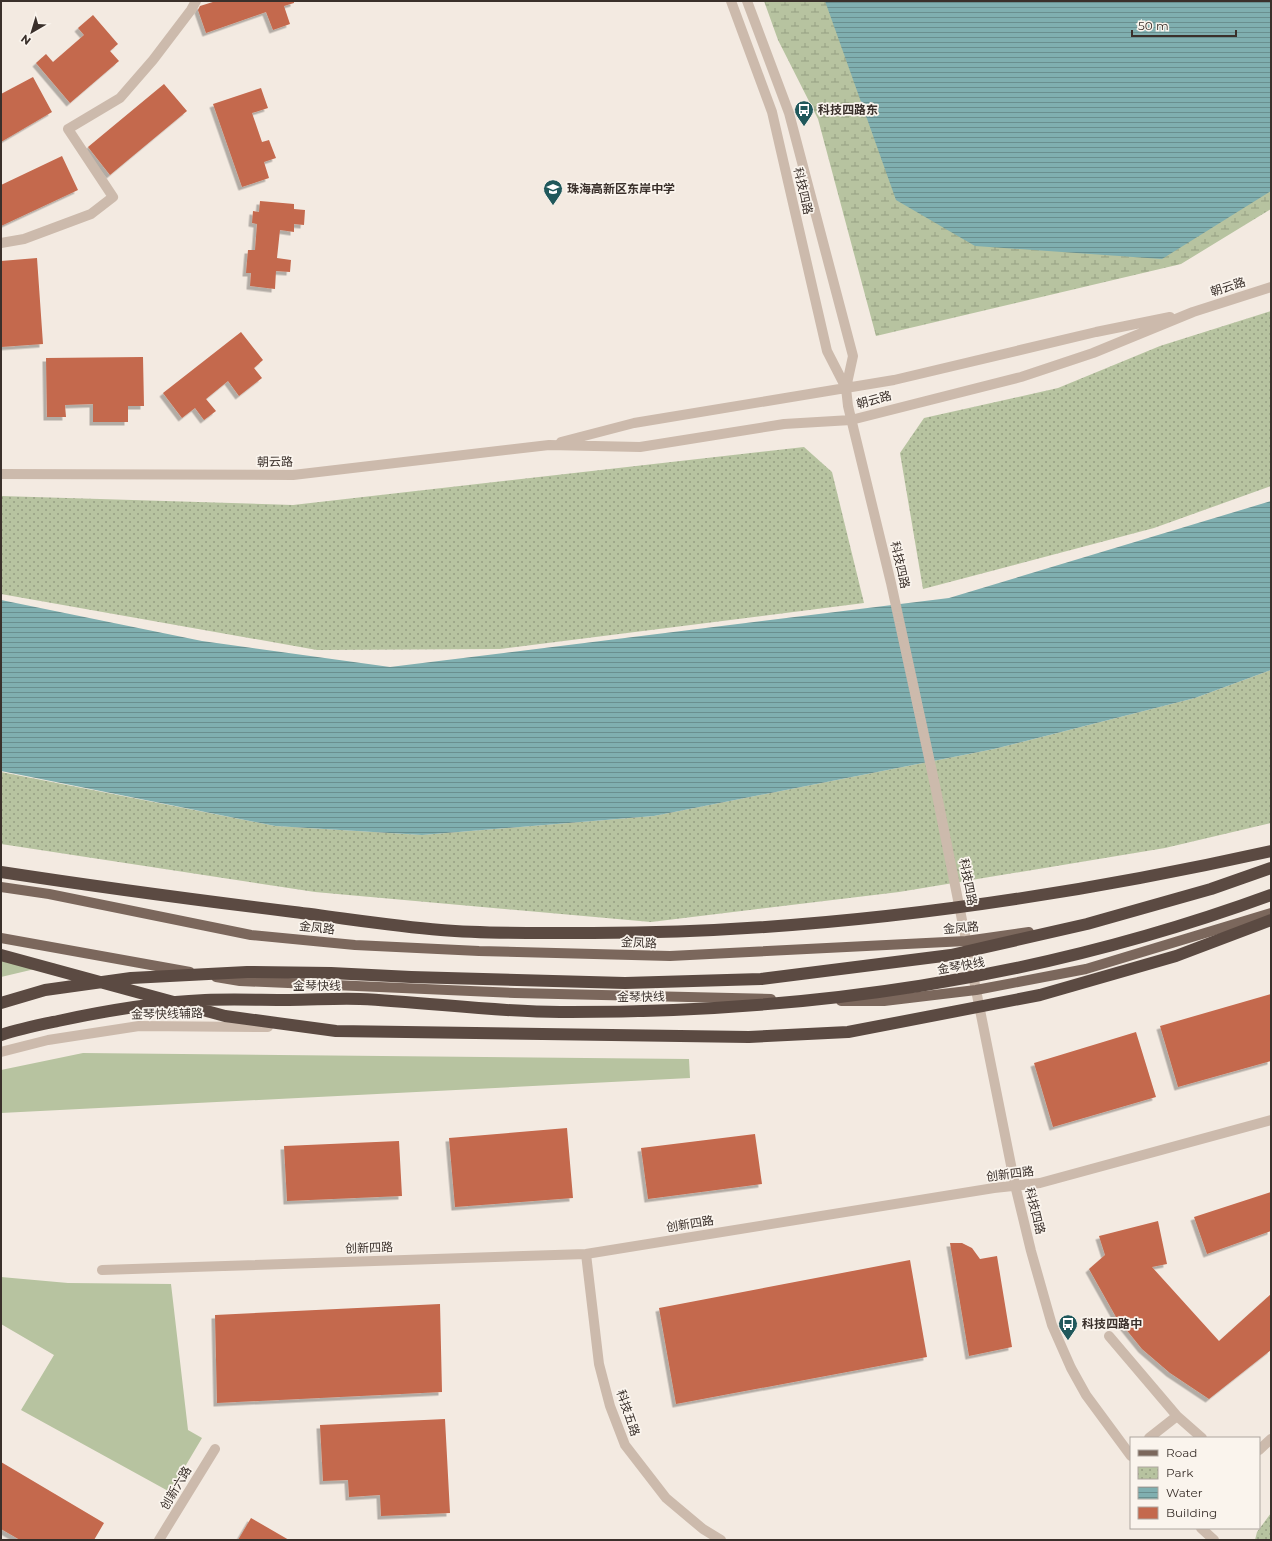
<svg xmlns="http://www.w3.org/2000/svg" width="1272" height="1541" viewBox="0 0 1272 1541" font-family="Montserrat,'Noto Sans SC',sans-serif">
	<defs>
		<pattern id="wetland-marsh" width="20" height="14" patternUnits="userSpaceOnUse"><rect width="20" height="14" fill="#b7c3a0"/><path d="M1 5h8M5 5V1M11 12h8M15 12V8" fill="none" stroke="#969f83"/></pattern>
		<pattern id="park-dots" width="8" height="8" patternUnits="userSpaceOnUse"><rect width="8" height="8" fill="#b7c3a0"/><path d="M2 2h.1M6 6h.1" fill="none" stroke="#969f83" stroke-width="1.8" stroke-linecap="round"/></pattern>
		<pattern id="water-rules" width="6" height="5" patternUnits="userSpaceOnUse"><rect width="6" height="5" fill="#80afb0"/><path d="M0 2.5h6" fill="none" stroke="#6a8f8f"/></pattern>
		<filter id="shadow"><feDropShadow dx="-3.5" dy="3.5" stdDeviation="0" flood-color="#0004"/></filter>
	</defs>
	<rect width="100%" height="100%" fill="#f3eae1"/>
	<!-- grass -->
	<path fill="#b7c3a0" d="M1,954L56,964L1,977Z
		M83,1053L689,1059L690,1078L1,1113V1070Z
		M1,1277L68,1283L171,1284L188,1430L202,1438L170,1492L21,1410L54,1355L1,1324Z"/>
	<!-- wetland -->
	<path fill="url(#wetland-marsh)" d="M764,1H1271V209L1181,264L876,336L818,119L778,40Z"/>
	<!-- park -->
	<path fill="url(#park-dots)" d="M1271,311V486L1154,528L923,589L900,453L924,418L1058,388L1160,346Z
		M804,447L832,472L864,603L500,649L317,650L1,594V496L293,505Z
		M1271,670V823L1165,848L899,892L651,922L315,892L1,844V772L275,826L422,835L654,816L994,749L1195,698Z
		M1271,1513V1540H1255L1257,1532Z"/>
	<!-- water -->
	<path fill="url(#water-rules)" d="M825,1H1271V191L1162,259L975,246L896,200Z
		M1271,501V670L1195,698L994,749L654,816L422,835L275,826L1,771V600L202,641L390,667L949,598Z"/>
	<!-- building -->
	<path fill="#c4694d" filter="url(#shadow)" d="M216,1H294V3L284,6L290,24L273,30L266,12L206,33L198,10L200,6Z
		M93,15L118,44L110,51L119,61L70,103L36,63L46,54L53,62L84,35L78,28Z
		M33,77L52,112L1,142V94Z
		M164,84L187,111L110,175L88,147Z
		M261,88L268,108L252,113L262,142L269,140L276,158L264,162L269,178L242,187L213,104Z
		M62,156L78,190L1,226V185Z
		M260,201L294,204V209L305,210L304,225L294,224V232L280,230L277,258L291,260L290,272L276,271L275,289L250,286L251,273H246L248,250H255L257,224L252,223L253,211L259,212Z
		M37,258L43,344L1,347V261Z
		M241,332L263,360L254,368L262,378L239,396L228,381L206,399L216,411L204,420L195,408L182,418L163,393Z
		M143,357L144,406H128V422H93V404L65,405L66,417H47L46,358Z
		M1271,994V1061L1178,1087L1160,1026Z
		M1136,1032L1156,1097L1053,1127L1034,1063Z
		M567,1128L573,1198L455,1207L449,1138Z
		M755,1134L762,1184L648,1199L641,1148Z
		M399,1141L402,1196L287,1201L284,1146Z
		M1271,1192V1231L1207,1254L1194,1217Z
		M1158,1221L1167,1264L1152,1267L1219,1341L1271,1294V1350L1209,1399L1170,1373L1142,1349L1116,1317L1089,1269L1105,1255L1099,1236Z
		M950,1243H962L972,1248L980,1259L997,1256L1012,1347L969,1356Z
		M910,1260L927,1357L676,1404L659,1308Z
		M440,1304L442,1392L217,1403L215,1315Z
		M445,1419L450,1513L381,1516L380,1495L349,1497L348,1480L323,1481L320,1425Z
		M1,1462L104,1523L94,1540H20L1,1529Z
		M251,1518L289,1540H238Z"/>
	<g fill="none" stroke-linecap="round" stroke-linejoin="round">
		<!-- minor -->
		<path stroke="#ccbaac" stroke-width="10" d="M731,1L772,112L827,351L846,388L848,406L891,583L936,790L1015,1185L1031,1251L1052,1325L1071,1368L1086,1395L1131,1456
			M747,1L789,113L853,356L846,388
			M1,243L24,239L91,214L113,197L68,129L120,98L153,60L191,10L196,1
			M561,442L634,423L894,380L1096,332L1170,317
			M1,474L293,475L549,445L640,447L784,424L851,420L1021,377L1093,353L1193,312L1271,287
			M1,1052L48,1040L139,1026L268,1027
			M586,1254L599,1364L610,1406L625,1445L666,1498L703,1529L721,1540
			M102,1270L586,1254L994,1188L1040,1183L1271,1120
			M1109,1336L1177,1416L1202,1438
			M1149,1438L1177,1416
			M1259,1450L1271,1439
			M1201,1528L1214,1540
			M159,1540L215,1449"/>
		<!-- major -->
		<path stroke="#7b675c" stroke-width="10" d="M1,887L49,894L251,935L355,945L479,951L670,956L966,941L1029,932
			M1,938L190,972
			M216,977L240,981L515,993L771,999
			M841,1001H884L976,990L1086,969L1271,913"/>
		<!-- highway -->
		<path stroke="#5b4a42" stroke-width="12" d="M1,872C99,887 196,900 294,912C343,918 392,926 441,930C488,934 535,933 583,933C814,934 1046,901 1271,851
			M1,955L225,1016L336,1031L749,1037L848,1032L1040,995L1176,956L1271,920
			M1,1003L45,990L131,978L247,972L331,973L411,977L625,983L761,979L951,955L1087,924L1211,889L1271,868
			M1,1035C19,1029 39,1025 58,1021C104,1011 158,1002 205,1000C233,999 261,1000 289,1000C313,1000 336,998 360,999C427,1002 493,1012 560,1012C806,1013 1039,980 1271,895"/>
	</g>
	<!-- icons -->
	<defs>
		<g id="bus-pin" transform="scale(1)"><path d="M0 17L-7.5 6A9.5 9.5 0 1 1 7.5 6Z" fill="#20585b" stroke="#faf4ed"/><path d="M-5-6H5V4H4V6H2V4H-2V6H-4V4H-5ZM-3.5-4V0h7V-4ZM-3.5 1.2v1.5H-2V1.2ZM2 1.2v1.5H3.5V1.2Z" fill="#fff"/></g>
		<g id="school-pin" transform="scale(1)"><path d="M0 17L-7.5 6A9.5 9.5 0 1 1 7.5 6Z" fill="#20585b" stroke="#faf4ed"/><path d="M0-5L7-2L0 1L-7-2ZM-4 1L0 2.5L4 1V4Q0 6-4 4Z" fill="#fff"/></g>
	</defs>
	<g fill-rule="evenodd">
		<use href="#bus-pin" x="804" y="110"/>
		<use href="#school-pin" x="553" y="189"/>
		<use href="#bus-pin" x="1068" y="1324"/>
	</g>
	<g text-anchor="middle" stroke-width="3.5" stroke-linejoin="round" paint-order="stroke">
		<!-- poi labels -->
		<g font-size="12" font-weight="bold" fill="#3a302b" stroke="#faf4ed" text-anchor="start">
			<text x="818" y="114">科技四路东</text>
			<text x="567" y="193">珠海高新区东岸中学</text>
			<text x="1082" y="1328">科技四路中</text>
		</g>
		<!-- street labels -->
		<g font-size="12" fill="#3a302b" stroke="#faf4ed">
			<text transform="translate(803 191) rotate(77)" y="4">科技四路</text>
			<text transform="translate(1228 287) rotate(-18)" y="4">朝云路</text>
			<text transform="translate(874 400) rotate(-15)" y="4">朝云路</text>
			<text transform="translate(275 462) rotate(-1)" y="4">朝云路</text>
			<text transform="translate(900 565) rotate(77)" y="4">科技四路</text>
			<text transform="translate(968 882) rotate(79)" y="4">科技四路</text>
			<text transform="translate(317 928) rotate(6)" y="4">金凤路</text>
			<text transform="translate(961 928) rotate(-5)" y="4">金凤路</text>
			<text transform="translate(639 943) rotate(2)" y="4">金凤路</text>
			<text transform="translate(961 966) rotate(-10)" y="4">金琴快线</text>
			<text x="317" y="990">金琴快线</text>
			<text transform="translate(641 997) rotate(-1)" y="4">金琴快线</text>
			<text transform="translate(167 1014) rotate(-1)" y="4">金琴快线辅路</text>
			<text transform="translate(1010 1174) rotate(-7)" y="4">创新四路</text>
			<text transform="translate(1035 1211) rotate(76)" y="4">科技四路</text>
			<text transform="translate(690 1224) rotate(-9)" y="4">创新四路</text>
			<text transform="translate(369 1248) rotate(-2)" y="4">创新四路</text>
			<text transform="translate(628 1413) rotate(71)" y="4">科技五路</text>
			<text transform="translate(176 1488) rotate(-59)" y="4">创新六路</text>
		</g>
	</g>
	<!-- border -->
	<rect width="1272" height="1541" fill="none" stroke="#3a302b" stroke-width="4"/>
	<!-- legend -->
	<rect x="1130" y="1437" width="130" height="92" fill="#faf4ed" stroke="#ada69f"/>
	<rect x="1138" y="1450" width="20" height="6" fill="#7b675c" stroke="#ada69f"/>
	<text x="1166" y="1457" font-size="12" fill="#3a302b">Road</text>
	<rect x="1138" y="1467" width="20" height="12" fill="url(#park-dots)" stroke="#ada69f"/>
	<text x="1166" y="1477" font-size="12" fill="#3a302b">Park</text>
	<rect x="1138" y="1487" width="20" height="12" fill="url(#water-rules)" stroke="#ada69f"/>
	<text x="1166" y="1497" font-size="12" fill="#3a302b">Water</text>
	<rect x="1138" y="1507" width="20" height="12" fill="#c4694d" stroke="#ada69f"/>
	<text x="1166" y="1517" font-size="12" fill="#3a302b">Building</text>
	<!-- north arrow -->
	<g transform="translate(32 32) rotate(218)" stroke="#faf4ed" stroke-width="3" paint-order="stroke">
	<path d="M0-3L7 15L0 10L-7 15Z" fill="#3a302b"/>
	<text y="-6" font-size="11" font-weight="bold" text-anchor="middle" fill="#3a302b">N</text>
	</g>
	<!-- scale -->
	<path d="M1132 30v6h104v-6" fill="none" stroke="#3a302b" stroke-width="2"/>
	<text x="1138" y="30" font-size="12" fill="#3a302b" stroke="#faf4ed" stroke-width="3" paint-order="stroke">50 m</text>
</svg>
